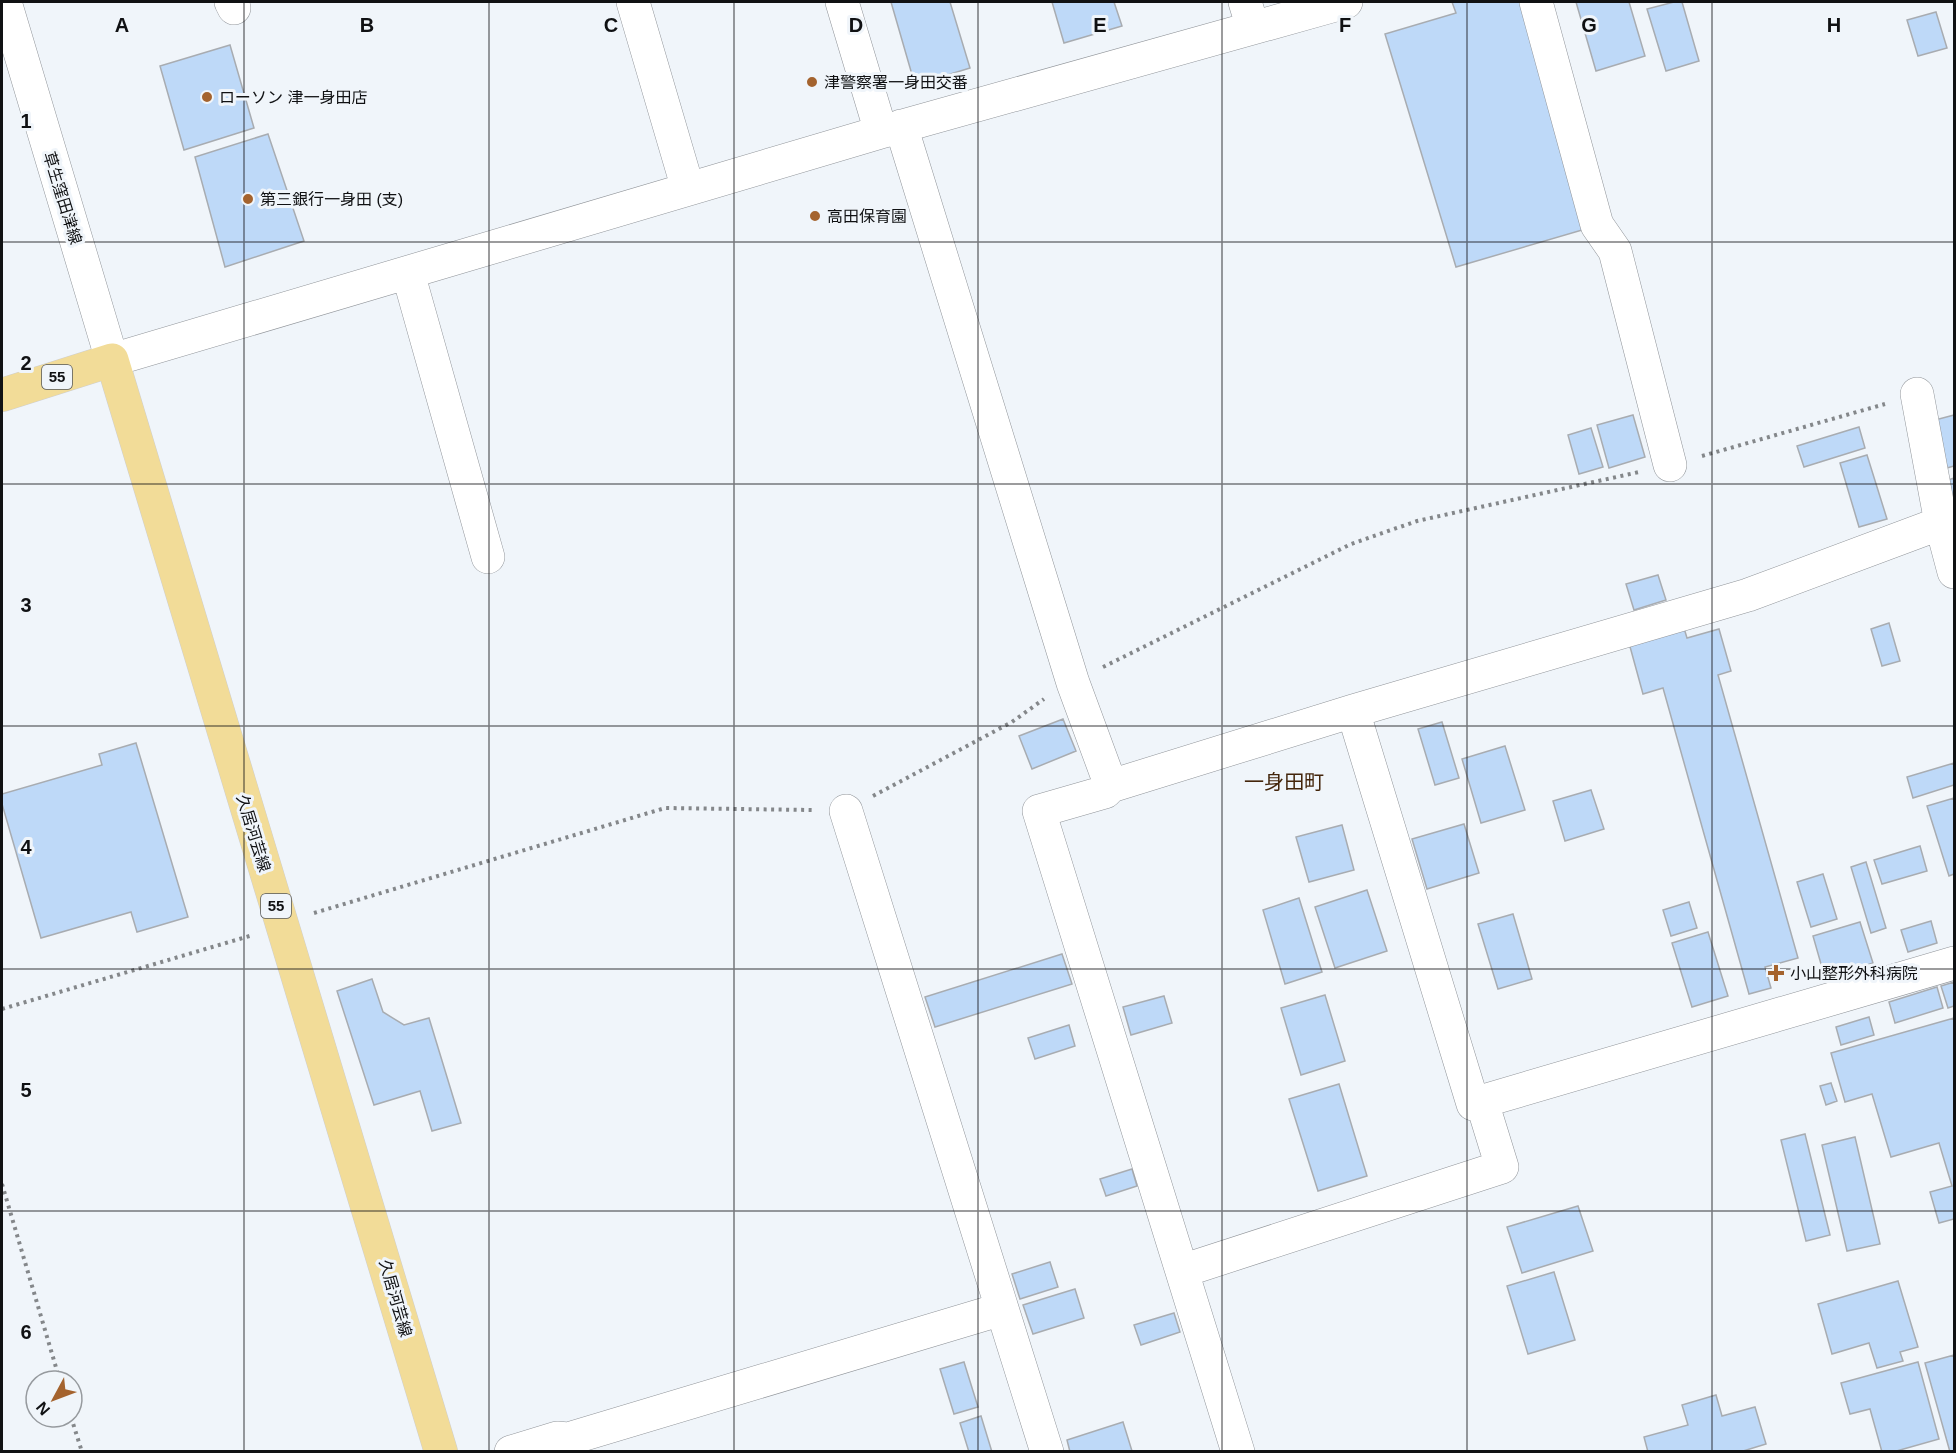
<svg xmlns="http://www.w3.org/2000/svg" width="1956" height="1453" viewBox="0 0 1956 1453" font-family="Arial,'Noto Sans JP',sans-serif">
	<rect width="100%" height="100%" fill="#f0f5fa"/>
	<!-- building -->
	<path fill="#bed9f8" stroke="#a8acb1" stroke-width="1.5" d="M891,2H950L970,68L915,85Z
		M1052,2H1114L1122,26L1064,43Z
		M1452,2H1521L1589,228L1456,267L1385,34L1456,13Z
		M1576,2H1629L1645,56L1596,71Z
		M1674,2H1682L1699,61L1666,71L1647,9Z
		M1936,12L1947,48L1918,56L1907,20Z
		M230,45L254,128L184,150L160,66Z
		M268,134L304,241L225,267L195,157Z
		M1633,415L1645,457L1609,468L1597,425Z
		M1954,415V466L1947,468L1935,420Z
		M1859,427L1865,448L1804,467L1797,446Z
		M1591,428L1603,467L1579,474L1568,435Z
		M1867,455L1887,519L1859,527L1840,463Z
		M1954,478V508L1948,480Z
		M1658,575L1666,600L1634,610L1626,584Z
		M1889,623L1900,661L1882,666L1871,629Z
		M1684,628L1687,638L1719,629L1731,671L1718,675L1798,958L1765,967L1771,988L1749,994L1663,688L1643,694L1629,643Z
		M1063,719L1076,751L1032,769L1019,736Z
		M1442,722L1459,778L1435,785L1418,729Z
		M136,743L188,917L137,932L131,912L41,938L2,804V794L102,765L99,754Z
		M1505,746L1525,810L1481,823L1462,759Z
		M1954,763V785L1913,798L1907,777Z
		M1591,790L1604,829L1565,841L1553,801Z
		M1954,798V874L1949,876L1927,806Z
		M1464,824L1479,873L1427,889L1412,839Z
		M1342,825L1354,870L1309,882L1296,837Z
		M1920,846L1927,871L1882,884L1874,860Z
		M1866,862L1886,928L1871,933L1851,867Z
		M1823,874L1837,919L1811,927L1797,882Z
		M1367,890L1387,951L1335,968L1315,907Z
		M1299,898L1322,972L1285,984L1263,910Z
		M1689,902L1697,928L1671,936L1663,910Z
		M1513,914L1532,979L1498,989L1478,924Z
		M1931,921L1937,943L1908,952L1901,930Z
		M1860,922L1873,963L1825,978L1813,936Z
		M1708,932L1728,996L1692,1007L1672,943Z
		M1062,954L1072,984L935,1027L925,997Z
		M372,979L383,1012L404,1025L429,1018L461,1123L432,1131L420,1091L374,1105L337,991Z
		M1954,982V1006L1948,1008L1941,986Z
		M1937,987L1943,1008L1895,1023L1889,1002Z
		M1325,995L1345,1061L1301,1075L1281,1008Z
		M1164,996L1172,1023L1131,1035L1123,1007Z
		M1869,1017L1874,1035L1841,1045L1836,1027Z
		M1954,1018V1219L1939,1223L1930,1192L1952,1186L1939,1143L1891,1157L1872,1094L1845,1102L1831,1053Z
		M1069,1025L1075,1046L1035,1059L1028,1038Z
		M1831,1083L1837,1101L1826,1105L1820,1086Z
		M1339,1084L1367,1176L1318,1191L1289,1099Z
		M1805,1134L1830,1235L1806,1241L1781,1140Z
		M1855,1137L1880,1244L1847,1251L1822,1145Z
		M1132,1169L1137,1186L1106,1196L1100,1179Z
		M1578,1206L1593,1251L1522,1273L1507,1227Z
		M1050,1262L1058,1287L1020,1299L1012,1274Z
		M1554,1272L1575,1340L1528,1354L1507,1286Z
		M1898,1281L1918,1347L1900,1352L1903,1361L1877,1368L1869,1343L1832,1354L1818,1304Z
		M1075,1289L1084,1318L1033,1334L1023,1305Z
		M1174,1313L1180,1332L1141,1345L1134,1325Z
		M1954,1355V1452H1950L1925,1363Z
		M964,1362L978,1407L954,1414L940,1369Z
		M1918,1362L1939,1439L1893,1452H1882L1870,1409L1850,1414L1841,1383Z
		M1716,1395L1722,1416L1755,1407L1766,1444L1740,1452H1648L1644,1437L1688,1425L1682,1405Z
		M981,1416L992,1452H969L960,1423Z
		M1123,1422L1132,1451L1070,1452L1067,1440Z"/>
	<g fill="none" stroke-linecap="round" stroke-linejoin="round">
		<!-- minor casing -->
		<g stroke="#91959a" stroke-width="34">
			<path id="minor" d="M231,2L234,8
				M633,2L688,189
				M842,2L881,132
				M1245,2L1253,28
				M1536,2L1597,225L1615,251L1670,465
				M901,126L1073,683L1111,786
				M408,273L488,557
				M112,360L881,132L1346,2
				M1917,394L1941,523L1954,572
				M1353,711L1473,1104L1954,963
				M846,811L1047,1452
				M1182,1271L1502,1167L1482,1102
				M511,1452L557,1438L568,1439L1002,1309
				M1238,1452L1039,811L1105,792L1111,786L1353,711L1748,595L1941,523"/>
		</g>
		<!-- secondary casing -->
		<g stroke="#91959a" stroke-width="34">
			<path id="secondary" d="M5,2L112,360"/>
		</g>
		<!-- primary casing -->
		<g stroke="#cfcfd0" stroke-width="34">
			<path id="primary" d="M2,395L112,360C221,724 334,1087 441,1452"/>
		</g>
		<!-- path -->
		<path stroke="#84878a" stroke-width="4" stroke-dasharray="3 4.5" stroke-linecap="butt" d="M1702,456L1885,404
			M1103,667L1351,544L1417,521L1639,472
			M873,796L1012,722L1044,699
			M314,913L665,808L812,810
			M2,1009L253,935
			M2,1184L60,1381
			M71,1417L82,1452"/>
		<!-- minor -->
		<use href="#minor" stroke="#fff" stroke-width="33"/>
		<!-- secondary -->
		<use href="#secondary" stroke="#fff" stroke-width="33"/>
		<!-- primary -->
		<use href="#primary" stroke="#f2dc98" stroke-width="33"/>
	</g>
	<!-- grid -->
	<path fill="none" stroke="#101113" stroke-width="1.5" stroke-opacity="0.55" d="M244,2V1452M489,2V1452M734,2V1452M978,2V1452M1222,2V1452M1467,2V1452M1712,2V1452M2,242H1954M2,484H1954M2,726H1954M2,969H1954M2,1211H1954"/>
	<!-- markers -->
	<g fill="#a4632e" stroke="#f0f5fa" stroke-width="2">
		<circle cx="812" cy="82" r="6"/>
		<circle cx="207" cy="97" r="6"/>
		<circle cx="248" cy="199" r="6"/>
		<circle cx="815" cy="216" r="6"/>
		<path d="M1773 964h6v6h6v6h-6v6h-6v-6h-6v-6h6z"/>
	</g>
	<g text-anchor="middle" stroke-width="6" stroke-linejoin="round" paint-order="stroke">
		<!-- shield labels -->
		<g fill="#f0f5fa" stroke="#535558" stroke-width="1.5">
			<rect x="42" y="365" width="30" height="24" rx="4.5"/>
			<rect x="261" y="894" width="30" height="24" rx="4.5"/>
		</g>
		<g font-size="15" font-weight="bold" fill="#101113">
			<text x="57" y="382">55</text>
			<text x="276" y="911">55</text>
		</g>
		<!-- poi labels -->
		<g font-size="16" fill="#101113" stroke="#f0f5fa" text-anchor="start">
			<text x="824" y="88">津警察署一身田交番</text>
			<text x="219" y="103">ローソン 津一身田店</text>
			<text x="260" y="205">第三銀行一身田 (支)</text>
			<text x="827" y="222">高田保育園</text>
			<text x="1790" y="979">小山整形外科病院</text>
		</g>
		<!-- street labels -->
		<g font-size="16" fill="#101113" stroke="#f0f5fa">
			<text transform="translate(63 198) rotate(73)" y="6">草生窪田津線</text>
			<text transform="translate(254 833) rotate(73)" y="6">久居河芸線</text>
			<text transform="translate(396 1298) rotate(74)" y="6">久居河芸線</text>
		</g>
		<!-- quarter labels -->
		<g font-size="20" fill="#43250b" stroke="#f0f5fa">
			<text x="1284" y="789">一身田町</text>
		</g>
	</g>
	<g font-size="20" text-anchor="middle" font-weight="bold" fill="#101113" stroke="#f0f5fa" stroke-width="6" stroke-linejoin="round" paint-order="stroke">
		<text x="122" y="32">A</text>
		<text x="367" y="32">B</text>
		<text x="611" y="32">C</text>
		<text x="856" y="32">D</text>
		<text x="1100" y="32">E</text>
		<text x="1345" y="32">F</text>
		<text x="1589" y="32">G</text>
		<text x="1834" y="32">H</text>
		<text x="26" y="128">1</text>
		<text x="26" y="370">2</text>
		<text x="26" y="612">3</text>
		<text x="26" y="854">4</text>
		<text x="26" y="1097">5</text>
		<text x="26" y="1339">6</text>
	</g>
	<!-- border -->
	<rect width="1956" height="1453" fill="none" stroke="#101113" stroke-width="6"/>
	<!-- north arrow -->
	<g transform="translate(54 1399) rotate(229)"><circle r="28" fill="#f0f5fa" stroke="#969a9e" stroke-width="1.5"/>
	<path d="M0-4.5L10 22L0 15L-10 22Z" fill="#a4632e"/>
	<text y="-9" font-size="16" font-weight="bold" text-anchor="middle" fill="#101113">N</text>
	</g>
</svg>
